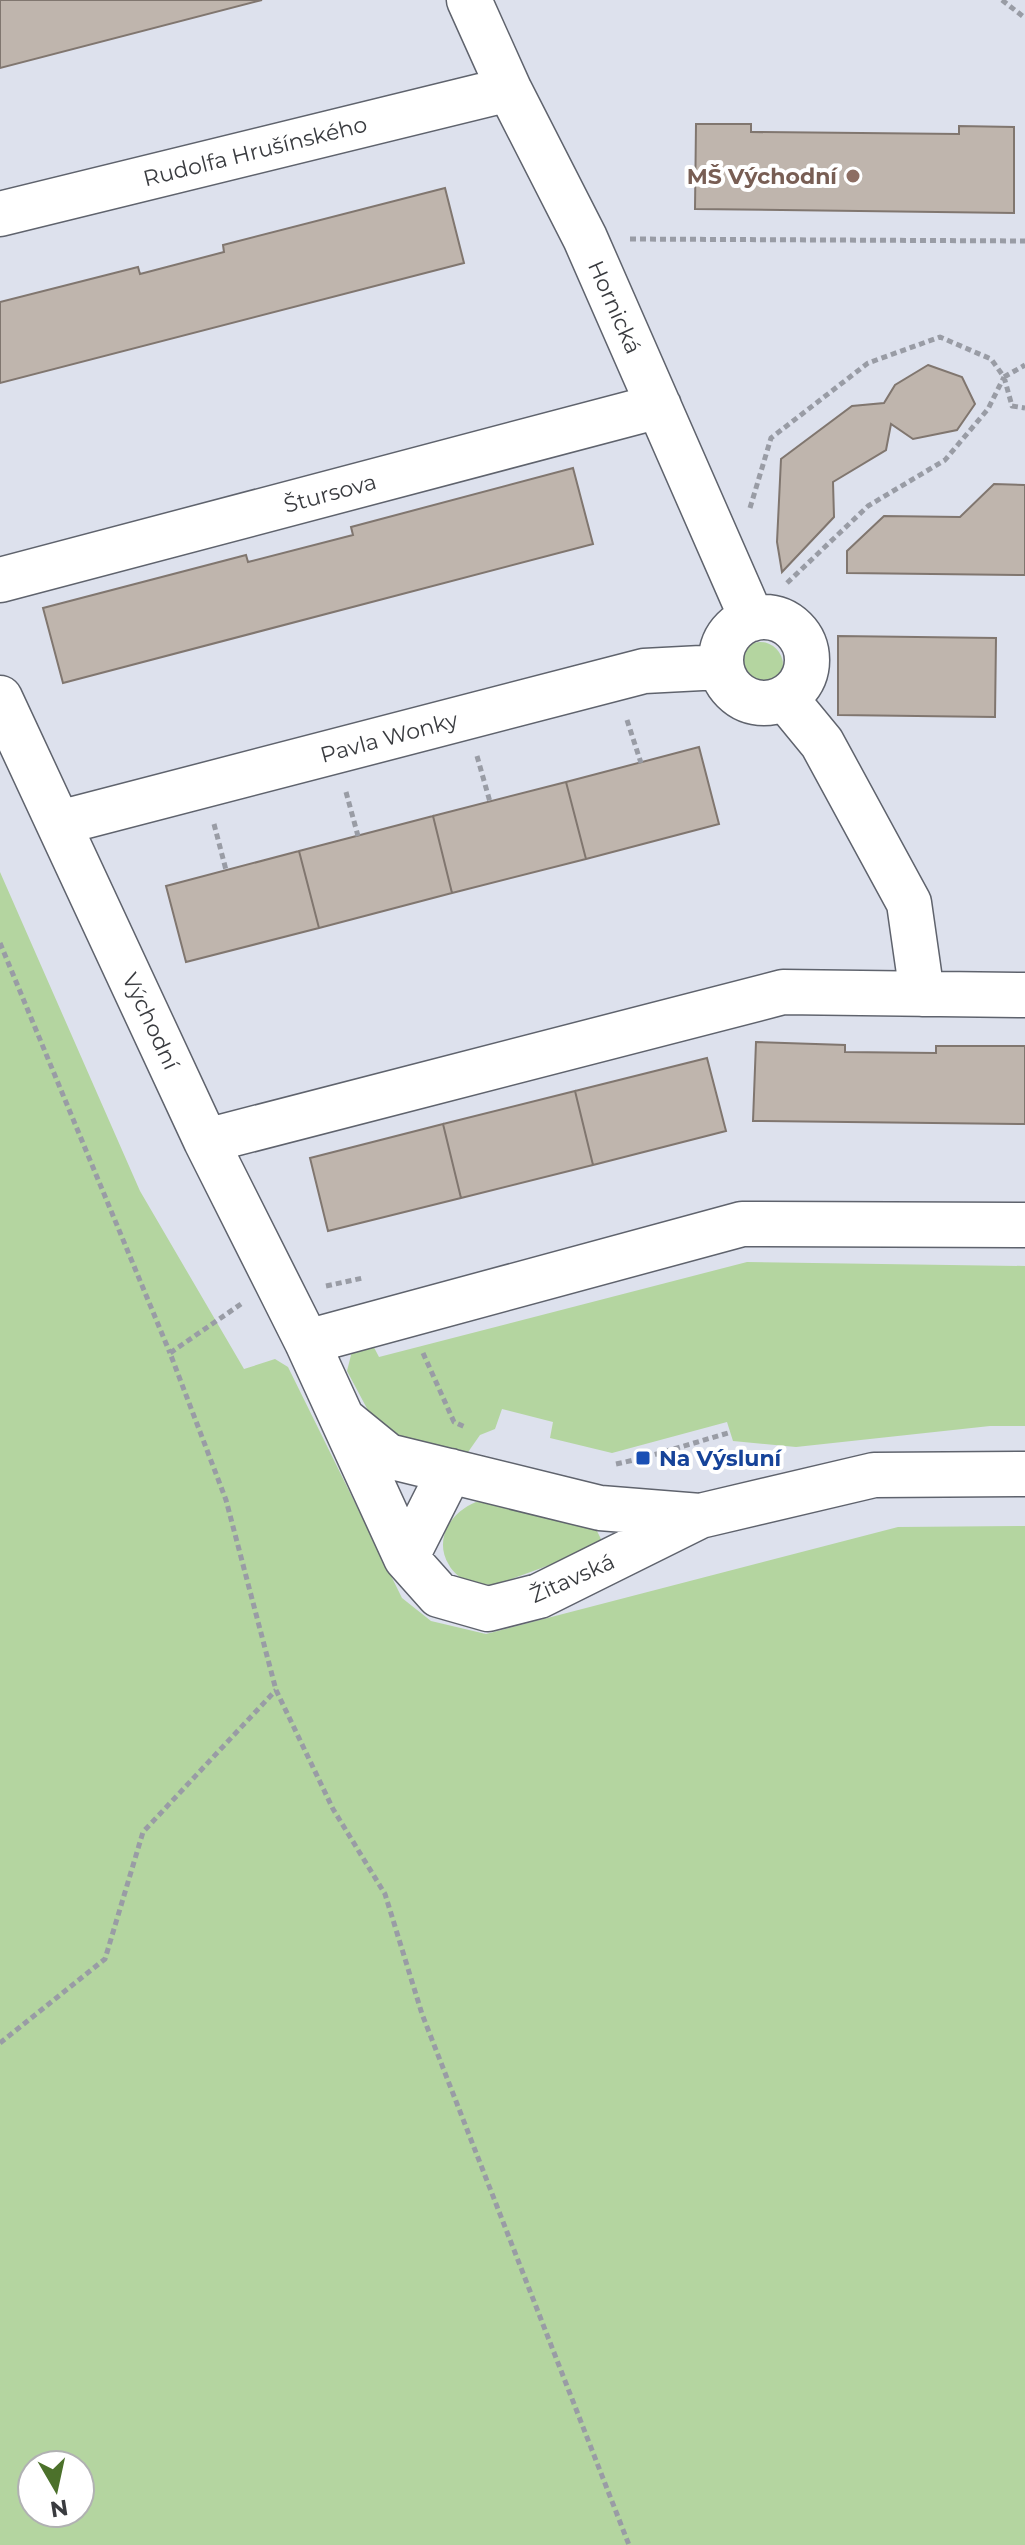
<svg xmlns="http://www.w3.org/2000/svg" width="1025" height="2545" viewBox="0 0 1025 2545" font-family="Montserrat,sans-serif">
	<rect width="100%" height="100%" fill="#dde1ed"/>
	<!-- green -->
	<path fill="#b4d5a0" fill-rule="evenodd" d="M737 665a23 23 0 1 1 46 0a23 23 0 1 1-46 0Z
		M0,872L140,1191L244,1369L275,1359L288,1367L402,1598L431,1621L486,1634L898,1527L1025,1526V2545H0ZM32,2465H80V2513H32Z
		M747,1262L1025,1266V1426H990L796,1447L733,1441L727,1422L612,1453L550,1438L553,1422L502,1409L495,1429L480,1435L466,1455L379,1431L347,1371L353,1347L367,1334L379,1357Z
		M476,1502L502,1503L595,1527L602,1541L596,1548L495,1585L467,1584C462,1578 452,1572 449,1565C433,1539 451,1512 476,1502Z"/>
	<!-- building -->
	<path fill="#bfb5ad" stroke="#80766f" stroke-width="2" d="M0,0H262L0,68Z
		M696,124H751V132L959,134V126L1014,127V213L695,209Z
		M445,188L464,263L0,383V302L138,267L140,274L224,252L223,245Z
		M928,365L962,377L975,404L957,430L913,439L891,424L886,450L833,482L834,517L782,572L777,542L781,459L852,406L884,403L895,385Z
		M573,468L593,544L63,683L43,608L246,555L248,562L353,535L351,527Z
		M994,484L1025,485V575L847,573V551L884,516L960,517Z
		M838,636L996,638L995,717L838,715Z
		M699,747L719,824L586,859L566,782Z
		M566,782L586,859L452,893L433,816Z
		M433,816L452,893L319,928L299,851Z
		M299,851L319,928L186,962L166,886Z
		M756,1042L845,1045V1052L936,1053V1046H1025V1124L753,1121Z
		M707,1058L726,1131L593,1165L575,1091Z
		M575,1091L593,1165L461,1198L443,1124Z
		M443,1124L461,1198L328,1231L310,1158Z"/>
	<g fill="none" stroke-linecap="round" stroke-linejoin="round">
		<!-- minor casing -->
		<g stroke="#5f636d" stroke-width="47">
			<path id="minor" d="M469,0L509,89L585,238L752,619
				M0,214L509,89
				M0,580L659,406
				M721 660a43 43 0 1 1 86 0a43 43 0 1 1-86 0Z
				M0,698L206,1141L307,1342L406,1558L439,1595L488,1609L539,1596L700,1516L874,1475L1025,1474
				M785,698L822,743L909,903L922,994
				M59,823L644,671L721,667
				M206,1141L783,992L1025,995
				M307,1342L742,1224L1025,1225
				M345,1421L388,1456L600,1508L700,1516
				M406,1558L450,1471"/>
		</g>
		<!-- path -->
		<path stroke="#999ca5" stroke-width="5" stroke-dasharray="6 4" stroke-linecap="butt" d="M1002,0L1025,18
			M630,239L1025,241
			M1004,377L1012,406L1025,408
			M750,508L771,438L868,363L940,337L991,359L1004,377L1025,365
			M787,583L868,506L945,460L988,409L1004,377
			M627,720L641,763
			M477,756L490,802
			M346,792L358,836
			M214,824L226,870
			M0,943L170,1353
			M326,1286L363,1278
			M241,1304L170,1353L226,1500L276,1690L333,1809L385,1894L422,2014L629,2545
			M423,1353L454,1422L467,1428
			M616,1464L643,1458L728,1433
			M0,2043L105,1959L143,1832L276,1690"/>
		<!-- minor -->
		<use href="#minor" stroke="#fff" stroke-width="44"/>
	</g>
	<!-- markers -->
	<circle fill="#8d6e63" stroke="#fff" stroke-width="3" cx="853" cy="176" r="8"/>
	<rect fill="#1a4fb4" stroke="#fff" stroke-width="3" x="635" y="1450" width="16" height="16" rx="4"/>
	<g text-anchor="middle" stroke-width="8" stroke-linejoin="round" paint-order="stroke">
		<!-- street labels -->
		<g font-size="22" fill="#393b3f" stroke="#fff">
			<text transform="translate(255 151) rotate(-14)" y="8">Rudolfa Hrušínského</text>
			<text transform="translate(615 307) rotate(66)" y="8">Hornická</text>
			<text transform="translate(330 493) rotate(-15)" y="8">Štursova</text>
			<text transform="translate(389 737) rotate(-15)" y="8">Pavla Wonky</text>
			<text transform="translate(151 1021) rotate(65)" y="8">Východní</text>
			<text transform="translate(572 1578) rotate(-24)" y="8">Žitavská</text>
		</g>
		<!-- education labels -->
		<g font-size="22" font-weight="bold" fill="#785e54" stroke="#fff" text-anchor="end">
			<text x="837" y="184">MŠ Východní</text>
		</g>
		<!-- transit labels -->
		<g font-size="22" font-weight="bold" fill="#164399" stroke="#fff" text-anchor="start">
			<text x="659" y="1466">Na Výsluní</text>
		</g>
	</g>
	<!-- north arrow -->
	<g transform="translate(56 2489) rotate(171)"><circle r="38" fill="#ffffff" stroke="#b0b1b2" stroke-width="2"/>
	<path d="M0-6L14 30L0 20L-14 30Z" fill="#4c712b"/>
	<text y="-12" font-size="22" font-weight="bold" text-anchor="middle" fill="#393b3f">N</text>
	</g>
</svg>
